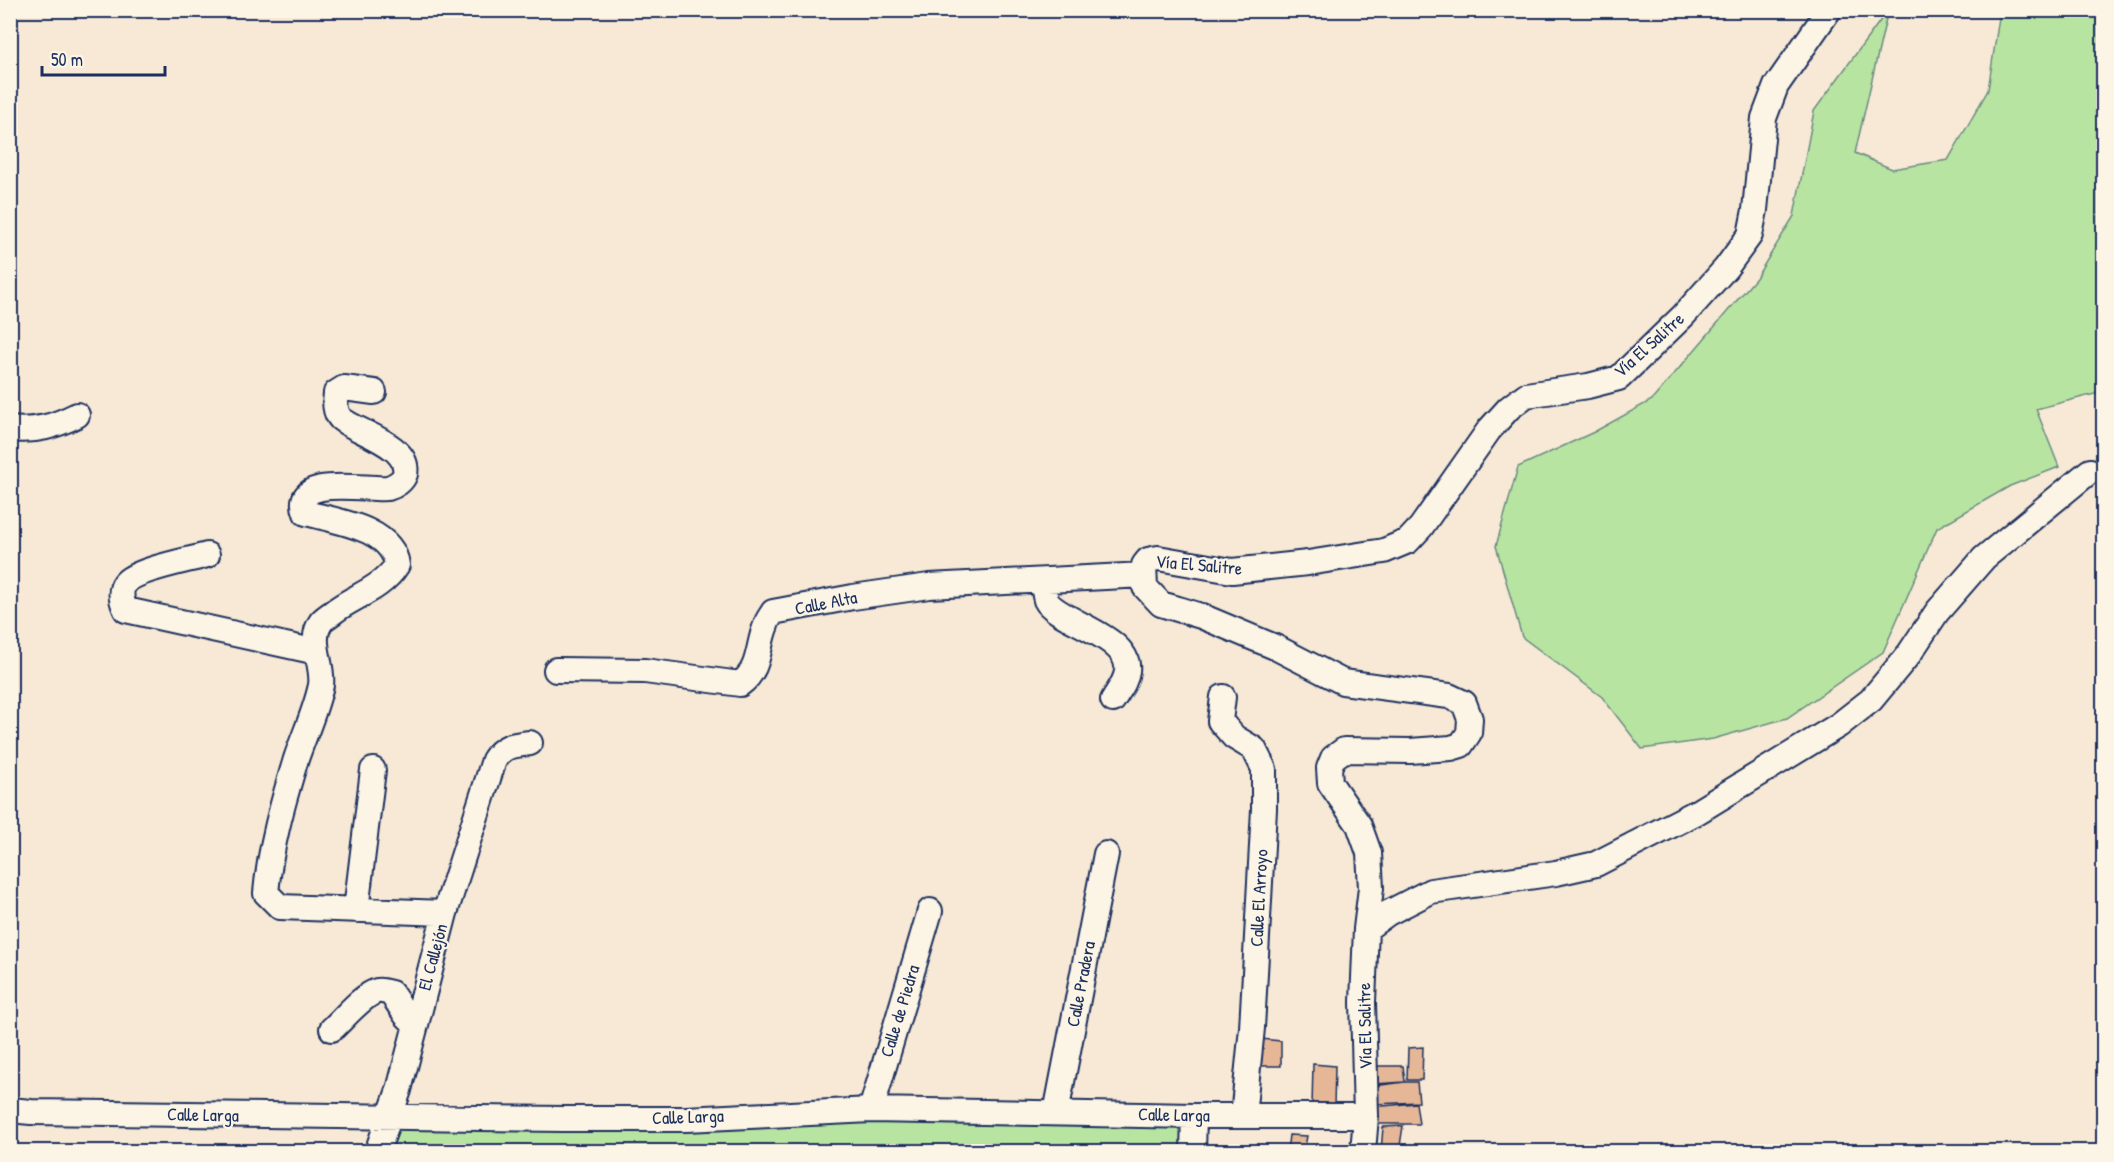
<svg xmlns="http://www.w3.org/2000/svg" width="2114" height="1162" viewBox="0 0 2114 1162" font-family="'Patrick Hand',sans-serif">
	<rect width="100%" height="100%" fill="#f7e9d5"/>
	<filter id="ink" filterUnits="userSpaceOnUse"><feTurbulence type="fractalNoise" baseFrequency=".0167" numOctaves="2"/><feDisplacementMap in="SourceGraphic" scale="12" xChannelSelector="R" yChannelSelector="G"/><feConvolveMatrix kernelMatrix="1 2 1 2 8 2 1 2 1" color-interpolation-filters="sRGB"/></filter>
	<g filter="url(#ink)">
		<!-- green -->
		<path fill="#b8e4a2" stroke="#6a8a80" stroke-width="1.5" d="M1888,10L1855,153L1892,169L1948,160L1988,90L2000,11H2103V392L2036,409L2059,467L2010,486L1937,528L1883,652L1787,718L1713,739L1642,749L1602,697L1522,637L1496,546L1518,467L1594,432L1652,400L1756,278L1794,216L1814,111Z
			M1194,1116L1185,1152H379L388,1118Z"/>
		<!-- building -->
		<path fill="#e5b796" stroke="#1b2f5e" stroke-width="1.5" d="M1261,1039L1281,1041V1066H1260Z
			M1423,1047L1422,1080H1407L1408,1048Z
			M1313,1064L1335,1066L1334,1107H1312Z
			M1372,1066H1403L1405,1082L1374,1084Z
			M1405,1082H1417L1419,1102L1375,1104L1373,1086Z
			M1416,1103L1419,1124H1374L1372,1107Z
			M1403,1126L1399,1152H1381L1383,1127Z
			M1289,1135L1307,1136L1304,1152H1287Z"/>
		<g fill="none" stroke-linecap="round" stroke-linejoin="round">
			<!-- minor casing -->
			<g stroke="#1b2f5e" stroke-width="28">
				<path id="minor" d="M374,392L344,388L336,393C335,402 334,412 341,419C356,432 411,445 405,474C403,481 395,486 388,488C370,491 290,473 306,513C336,521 392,528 397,565C381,590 353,596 332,613C328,616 323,619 321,622C308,640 324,665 321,685C316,710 304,735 296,759C283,802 270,848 266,893L280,907L445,913
					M10,429C36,432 55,426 77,415
					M207,555C190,560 135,570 125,583C119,591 122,602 126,610L317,652
					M1045,581C1044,587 1044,594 1046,600C1056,621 1132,636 1127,671C1126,682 1118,691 1113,700
					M556,670L645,671L740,684C761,669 757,646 766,625C767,620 771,616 773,612L853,597L929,586L1144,575
					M1223,697L1220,721L1234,737L1254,749L1264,769V809L1252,1028L1243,1116
					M356,910L373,770
					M1366,929L1388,913L1431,891L1556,873L1596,864L1697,812L1839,725L1871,700L1909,654L1937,612L1984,558L2090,471
					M332,1029C344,1018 363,995 377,991C382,990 386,992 391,993L406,1015L415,1024
					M10,1110L31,1112L563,1119H686L871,1110L1194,1116H1366
					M871,1110L930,911
					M1056,1113L1106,854
					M377,1152L399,1090L445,913L494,760C503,745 514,745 530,743
					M1193,1152L1194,1116
					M1363,1152L1366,1116L1363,1002L1366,929L1371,888L1369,853L1359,825L1330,783L1329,768L1333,758L1344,750L1410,751L1451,748L1461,745L1469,733L1470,719L1464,703L1449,696L1343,682L1275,647L1201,616L1161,604L1145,587L1144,565L1148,560L1158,558L1232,571L1308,563L1384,551L1408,541L1421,527L1489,430L1509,408L1526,395L1588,386L1619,378L1683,316L1726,268L1750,235L1755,210L1764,118L1776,86L1829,10"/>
			</g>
			<!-- minor -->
			<use href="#minor" stroke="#fcf5e5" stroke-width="24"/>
		</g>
	</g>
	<g text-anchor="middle" stroke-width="4.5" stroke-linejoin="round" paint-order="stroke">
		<!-- street labels -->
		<g font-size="18" fill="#1b2f5e" stroke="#fcf5e5">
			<text transform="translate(1649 345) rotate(-42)" y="6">Vía El Salitre</text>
			<text transform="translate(1199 565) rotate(5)" y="6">Vía El Salitre</text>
			<text transform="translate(826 603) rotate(-11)" y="6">Calle Alta</text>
			<text transform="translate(1259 898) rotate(-87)" y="6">Calle El Arroyo</text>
			<text transform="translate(433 957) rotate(-75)" y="6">El Callejón</text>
			<text transform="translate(1081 984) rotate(-79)" y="6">Calle Pradera</text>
			<text transform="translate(900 1011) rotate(-73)" y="6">Calle de Piedra</text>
			<text transform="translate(1365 1026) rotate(-91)" y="6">Vía El Salitre</text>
			<text transform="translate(203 1115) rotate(1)" y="6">Calle Larga</text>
			<text transform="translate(1174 1115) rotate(1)" y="6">Calle Larga</text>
			<text transform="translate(688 1117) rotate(-2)" y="6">Calle Larga</text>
		</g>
	</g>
	<!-- margin -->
	<rect width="2114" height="1162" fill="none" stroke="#fcf5e5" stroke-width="36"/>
	<rect x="18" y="18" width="2078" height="1126" fill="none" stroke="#1b2f5e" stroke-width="2" filter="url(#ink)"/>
	<!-- scale -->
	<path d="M42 66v9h123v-9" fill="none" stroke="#1b2f5e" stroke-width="3"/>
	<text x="51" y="66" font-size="18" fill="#1b2f5e" stroke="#fcf5e5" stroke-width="4.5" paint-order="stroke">50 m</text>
</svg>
